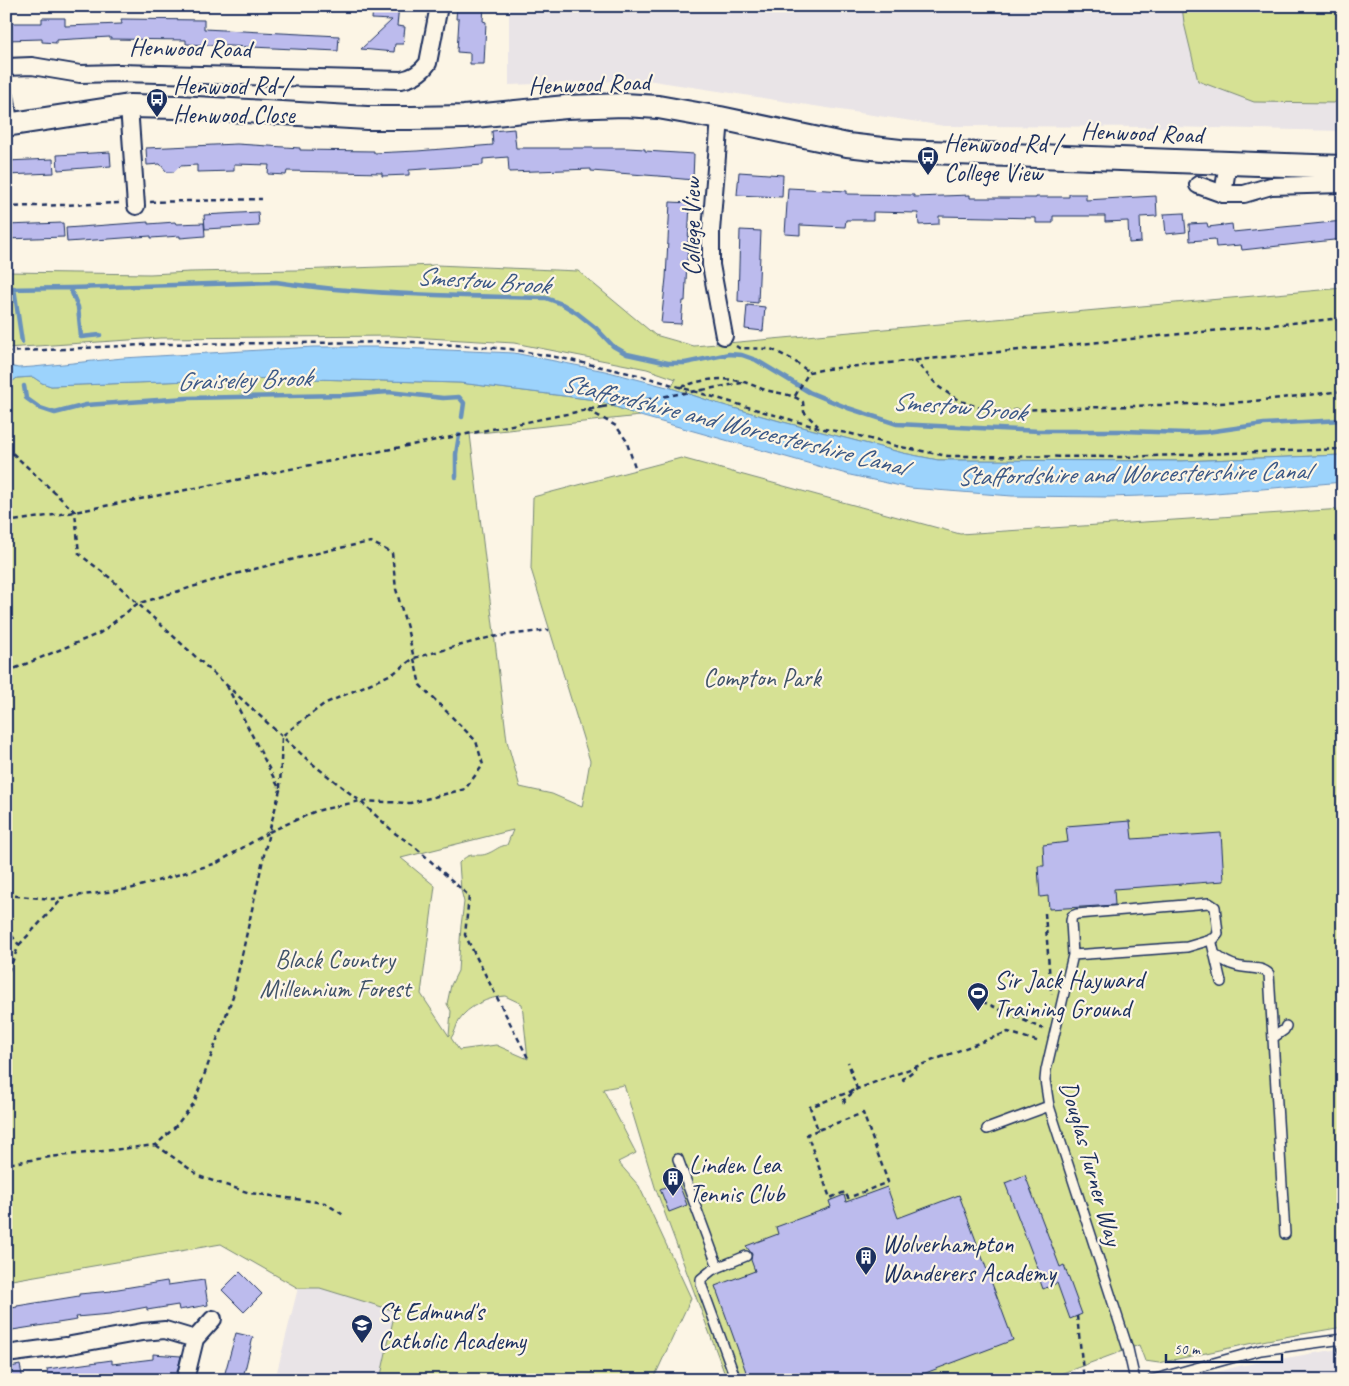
<svg xmlns="http://www.w3.org/2000/svg" width="1349" height="1386" viewBox="0 0 1349 1386" font-family="Caveat,sans-serif">
	<rect width="100%" height="100%" fill="#fcf5e5"/>
	<filter id="ink" filterUnits="userSpaceOnUse"><feTurbulence type="fractalNoise" baseFrequency=".02" numOctaves="2"/><feDisplacementMap in="SourceGraphic" scale="10" xChannelSelector="R" yChannelSelector="G"/><feConvolveMatrix kernelMatrix="1 2 1 2 8 2 1 2 1" color-interpolation-filters="sRGB"/></filter>
	<g filter="url(#ink)">
		<!-- built -->
		<path fill="#e9e4e7" d="M509,6H1343V131L1168,127L944,126L647,80L509,85Z
			M298,1288H320L395,1311L392,1332L481,1380H275Z
			M1338,1349H1343V1380H1187L1239,1366Z"/>
		<!-- green -->
		<path fill="#d6e194" stroke="#788879" fill-rule="evenodd" d="M1182,6H1343V96L1334,103L1254,102L1198,81L1184,23Z
			M436,265L578,271L655,335L694,346L1343,288V455L1181,461L938,460L903,453L783,422L716,403L671,388L676,379L647,369L514,343L393,336L160,338L6,348V272L150,274L190,272L296,270Z
			M33,377L42,383L51,386L275,378L460,383L596,400L640,416L470,434L507,741L520,787L552,794L582,807L590,761L531,569L533,497L681,458L960,534L1343,509V1327L1267,1340L1159,1363L1145,1361L1139,1345L1044,1380H727L655,1187L624,1085L603,1089L636,1153L618,1162L639,1186L691,1298L653,1380H380L395,1311L320,1288H298L221,1244L6,1281V386L17,378ZM513,830L507,845C499,846 496,850 489,853C476,859 472,849 459,863L461,890L464,902L461,926L458,971L451,985L447,1004L451,1011L449,1036L421,994L435,886L401,858ZM505,996L522,1004L528,1059L496,1045L459,1050L451,1038C455,1033 456,1026 459,1020C468,1006 489,997 505,996Z"/>
		<!-- water -->
		<path fill="#9cd3fc" stroke="#6891bd" d="M313,347H378L514,353L605,371L671,388L716,403L783,422L903,453L938,460L1181,461L1343,455V482L1204,494L1109,497L1012,496L910,488L850,475L640,416L596,400L460,383L275,378L51,386L42,383L33,377L17,378L6,386V365L18,368L33,367L123,358Z"/>
		<g fill="none" stroke-linecap="round" stroke-linejoin="round">
			<!-- stream -->
			<path stroke="#6891bd" stroke-width="4.5" d="M14,288L22,342
				M70,288L78,307L81,337L100,335
				M6,289L70,288L276,282C365,295 456,296 546,298L562,304L577,313L596,328L613,346L627,354L668,363H685L729,354L742,355L756,360L809,392L848,408L897,424L1039,431H1124L1186,433L1207,432L1264,424L1343,420
				M24,386L26,398L40,408L55,413L86,405L187,398L346,395L389,392L443,398L459,397L464,403L462,417
				M456,477V454L459,435"/>
		</g>
		<!-- building -->
		<path fill="#bcbbed" stroke="#1b2f5e" d="M373,6H399L397,26L405,27L403,44H395L394,52L361,49L392,20L372,19Z
			M457,6H484L483,21L486,22L484,64H470V53L457,52L459,19H456Z
			M42,18H65V26L122,24L121,19L204,20V29L339,36L338,51L186,44V40L110,39V37L56,40V43L42,42V39L6,40V23H42Z
			M514,129L516,148H627L645,149V151L694,154L693,180L672,178V177L591,171V169L509,172L508,157L483,159V165L409,170V175L382,176V173L337,172L287,171L286,175L268,174L269,165L234,164V171L197,172V165L180,166L174,172H167L160,164L147,165L146,148L237,144L300,148V150L374,151V153L417,151L493,145L492,131Z
			M110,152L111,166L58,170L57,155Z
			M53,159L54,173L6,175V161Z
			M739,172L783,175L782,197L737,195Z
			M788,188L847,191V194L914,195V197L970,195V198H1036V197H1069V194H1086V200L1156,196L1157,216L1140,217L1141,242L1129,243L1128,221L1105,222V216H1053V223H1036V218L939,216V224L919,225L918,213L873,212V220H846L845,227L800,225V235L785,234Z
			M670,202L690,203L685,301H683L681,324L661,323L666,278Z
			M258,212L259,226L205,229L204,215Z
			M1184,213L1186,232L1166,234L1164,214Z
			M1343,221V239L1242,250L1241,245L1216,247L1215,239L1190,241L1189,224L1207,223L1208,227L1232,224L1233,232Z
			M148,222V224L175,222L176,224L204,223L205,236L180,238V236L151,238V236L67,242L66,228Z
			M63,223L64,237L6,239V225Z
			M740,230L761,231L758,303L738,301Z
			M747,305L765,307L763,331L745,329Z
			M1130,821L1132,839L1221,833L1224,881L1114,889L1115,905L1049,909L1048,896L1040,897L1038,866H1044L1043,845L1068,842L1066,826Z
			M1025,1175L1060,1267L1064,1265L1082,1314L1070,1319L1057,1283L1043,1289L1038,1275L1040,1274L1005,1183Z
			M678,1182L687,1205L669,1212L660,1189Z
			M887,1187L898,1218L959,1195L1013,1340L907,1380H749L715,1286L755,1271L751,1260L752,1254L746,1246L778,1234L776,1227L831,1207L829,1201L844,1195L846,1202Z
			M240,1272L262,1294L244,1312L222,1290Z
			M204,1280L208,1305L179,1310L178,1305L147,1310V1307L110,1314L76,1317L77,1320L6,1331V1309L17,1307V1306L79,1296V1294L112,1291V1290L167,1281L168,1285Z
			M236,1333L253,1337L246,1366L242,1380H223Z
			M153,1354L181,1356L175,1380H48L47,1369L112,1360V1364L153,1359Z
			M20,1365L23,1380H6V1368Z"/>
		<g fill="none" stroke-linecap="round" stroke-linejoin="round">
			<!-- service casing -->
			<g stroke="#1b2f5e" stroke-width="12">
				<path id="service" d="M1211,939L1221,982
					M1215,954C1222,960 1229,964 1237,966C1247,969 1262,966 1269,974L1285,1234
					M1073,955L1187,947L1214,939L1218,934L1215,907L1209,903L1077,914L1072,916L1071,921L1073,955L1046,1070L1045,1080L1049,1106L1128,1349L1135,1380
					M1274,1037L1284,1030L1286,1026
					M987,1129L1049,1106
					M678,1159L718,1267
					M1341,1340L1343,1350
					M736,1380L701,1284V1279L712,1270L746,1256
					M1152,1380L1261,1350L1343,1339"/>
			</g>
			<!-- minor casing -->
			<g stroke="#1b2f5e" stroke-width="20">
				<path id="minor" d="M6,67L32,66L80,74L119,73L401,80C413,78 421,73 428,63L439,6
					M6,100L9,124
					M129,106L136,206
					M720,118L711,231V265L724,336
					M1198,185L1223,194H1244L1271,186L1343,184
					M1223,194L1228,163
					M71,1345L142,1332L165,1330L195,1339
					M6,1354L66,1346
					M185,1380L195,1339L213,1319"/>
			</g>
			<!-- secondary casing -->
			<g stroke="#1b2f5e" stroke-width="26">
				<path id="secondary" d="M6,125L129,106L178,107L367,118H412L464,117L566,107L624,105L658,107L720,118L847,145L900,151L1343,167"/>
			</g>
			<!-- path -->
			<path stroke="#1b2f5e" stroke-width="2.5" stroke-dasharray="5 4" stroke-linecap="butt" d="M150,202L262,199
				M6,207L120,203
				M736,346L739,348L771,349L793,360L809,372
				M6,352L160,344L414,342L510,349L561,358L642,376L819,428L852,434L896,446L948,456L1123,457L1343,449
				M914,360L939,387L958,400L989,411L1246,402L1343,391
				M681,387C703,379 724,376 747,383C753,385 759,388 766,390C779,394 791,393 803,402L804,412L818,426
				M702,390L742,383
				M795,396L809,372L827,369L1343,318
				M588,410L616,426L626,440L636,470
				M6,447L75,512L79,554L109,577L310,762L360,801L396,834L414,846L469,896L465,935L529,1060
				M6,522L75,512L602,407
				M6,670L16,668L100,633L137,604L231,575L334,549L371,542L392,553L396,589L407,628L420,685L476,741L483,765L465,789L410,803L360,801L316,811L269,832L233,996L194,1103L175,1127L156,1145L50,1157L6,1164
				M280,788L282,736L324,704L394,673L414,658L491,637L549,630
				M6,895L52,899L130,889L217,863L269,832L280,790L227,686
				M1045,913L1051,995
				M6,928L19,945L9,970L6,973
				M19,945L64,897
				M974,1002L979,1000L1043,1029
				M904,1081L903,1079L917,1068
				M845,1103L844,1100L857,1089L1008,1032L1040,1042
				M818,1130L807,1134L830,1198L845,1192L848,1198L888,1182L863,1113L818,1130L810,1107L857,1089L848,1062
				M156,1145L201,1177L250,1193L325,1203L345,1216
				M1077,1316L1084,1380"/>
			<!-- service -->
			<use href="#service" stroke="#fcf5e5" stroke-width="9"/>
			<!-- minor -->
			<use href="#minor" stroke="#fcf5e5" stroke-width="16"/>
			<!-- secondary -->
			<use href="#secondary" stroke="#fcf5e5" stroke-width="22"/>
			<!-- path-bridge -->
			<path stroke="#1b2f5e" stroke-width="2.5" stroke-dasharray="5 4" stroke-linecap="butt" d="M602,407L702,390"/>
		</g>
	</g>
	<!-- icons -->
	<defs>
		<g id="bus-pin" transform="scale(1.125)"><path d="M0 17L-7.5 6A9.5 9.5 0 1 1 7.5 6Z" fill="#1b2f5e" stroke="#fcf5e5"/><path d="M-5-6H5V4H4V6H2V4H-2V6H-4V4H-5ZM-3.5-4V0h7V-4ZM-3.5 1.2v1.5H-2V1.2ZM2 1.2v1.5H3.5V1.2Z" fill="#fff"/></g>
		<g id="stadium-pin" transform="scale(1.125)"><path d="M0 17L-7.5 6A9.5 9.5 0 1 1 7.5 6Z" fill="#1b2f5e" stroke="#fcf5e5"/><path d="M0-5a6.5 5 0 1 0 0 10a6.5 5 0 1 0 0-10ZM-3.5-1.8h7v3.6h-7Z" fill="#fff"/></g>
		<g id="building-pin" transform="scale(1.125)"><path d="M0 17L-7.5 6A9.5 9.5 0 1 1 7.5 6Z" fill="#1b2f5e" stroke="#fcf5e5"/><path d="M-4-6H4V6H1V3H-1V6H-4ZM-2.5-4.3h1.7v1.8h-1.7ZM.8-4.3h1.7v1.8H.8ZM-2.5-1h1.7V.8h-1.7ZM.8-1h1.7V.8H.8Z" fill="#fff"/></g>
		<g id="school-pin" transform="scale(1.125)"><path d="M0 17L-7.5 6A9.5 9.5 0 1 1 7.5 6Z" fill="#1b2f5e" stroke="#fcf5e5"/><path d="M0-5L7-2L0 1L-7-2ZM-4 1L0 2.5L4 1V4Q0 6-4 4Z" fill="#fff"/></g>
	</defs>
	<g fill-rule="evenodd">
		<use href="#bus-pin" x="157" y="99"/>
		<use href="#bus-pin" x="928" y="157"/>
		<use href="#stadium-pin" x="978" y="993"/>
		<use href="#building-pin" x="673" y="1178"/>
		<use href="#building-pin" x="866" y="1257"/>
		<use href="#school-pin" x="362" y="1325"/>
	</g>
	<g text-anchor="middle" stroke-width="4.5" stroke-linejoin="round" paint-order="stroke">
		<!-- street labels -->
		<g font-size="25" fill="#1b2f5e" stroke="#fcf5e5">
			<text transform="translate(190 47) rotate(1)" y="9">Henwood Road</text>
			<text transform="translate(589 83) rotate(-2)" y="9">Henwood Road</text>
			<text transform="translate(1142 132) rotate(2)" y="9">Henwood Road</text>
			<text transform="translate(691 227) rotate(-90)" y="9">College View</text>
			<text transform="translate(1092 1163) rotate(74)" y="9">Douglas Turner Way</text>
		</g>
		<!-- poi labels -->
		<g font-size="25" fill="#1b2f5e" stroke="#fcf5e5" text-anchor="start">
			<text x="173" y="94">Henwood Rd /<tspan x="173" dy="29">Henwood Close</tspan></text>
			<text x="944" y="152">Henwood Rd /<tspan x="944" dy="29">College View</tspan></text>
			<text x="994" y="988">Sir Jack Hayward<tspan x="994" dy="29">Training Ground</tspan></text>
			<text x="689" y="1173">Linden Lea<tspan x="689" dy="29">Tennis Club</tspan></text>
			<text x="882" y="1252">Wolverhampton<tspan x="882" dy="29">Wanderers Academy</tspan></text>
			<text x="378" y="1320">St Edmund's<tspan x="378" dy="29">Catholic Academy</tspan></text>
		</g>
		<!-- park labels -->
		<g font-size="25" fill="#405369" stroke="#fcf5e5">
			<text x="762" y="686">Compton Park</text>
			<text x="335" y="968">Black Country<tspan x="335" dy="29">Millennium Forest</tspan></text>
		</g>
		<!-- water labels -->
		<g font-size="26" font-style="italic" fill="#3b5886" stroke="#fcf5e5">
			<text transform="translate(483 280) rotate(4)" y="9">Smestow Brook</text>
			<text transform="translate(244 379) rotate(-2)" y="9">Graiseley Brook</text>
			<text transform="translate(959 406) rotate(5)" y="9">Smestow Brook</text>
			<text transform="translate(734 424) rotate(14)" y="9">Staffordshire and Worcestershire Canal</text>
			<text transform="translate(1133 473) rotate(-1)" y="9">Staffordshire and Worcestershire Canal</text>
		</g>
	</g>
	<!-- margin -->
	<rect width="1349" height="1386" fill="none" stroke="#fcf5e5" stroke-width="25"/>
	<rect x="12" y="12" width="1324" height="1361" fill="none" stroke="#1b2f5e" stroke-width="2" filter="url(#ink)"/>
	<!-- scale -->
	<path d="M1166 1354v8h116v-8" fill="none" stroke="#1b2f5e" stroke-width="2.5"/>
	<text x="1174" y="1354" font-size="15" fill="#1b2f5e" stroke="#fcf5e5" stroke-width="4" paint-order="stroke">50 m</text>
</svg>
